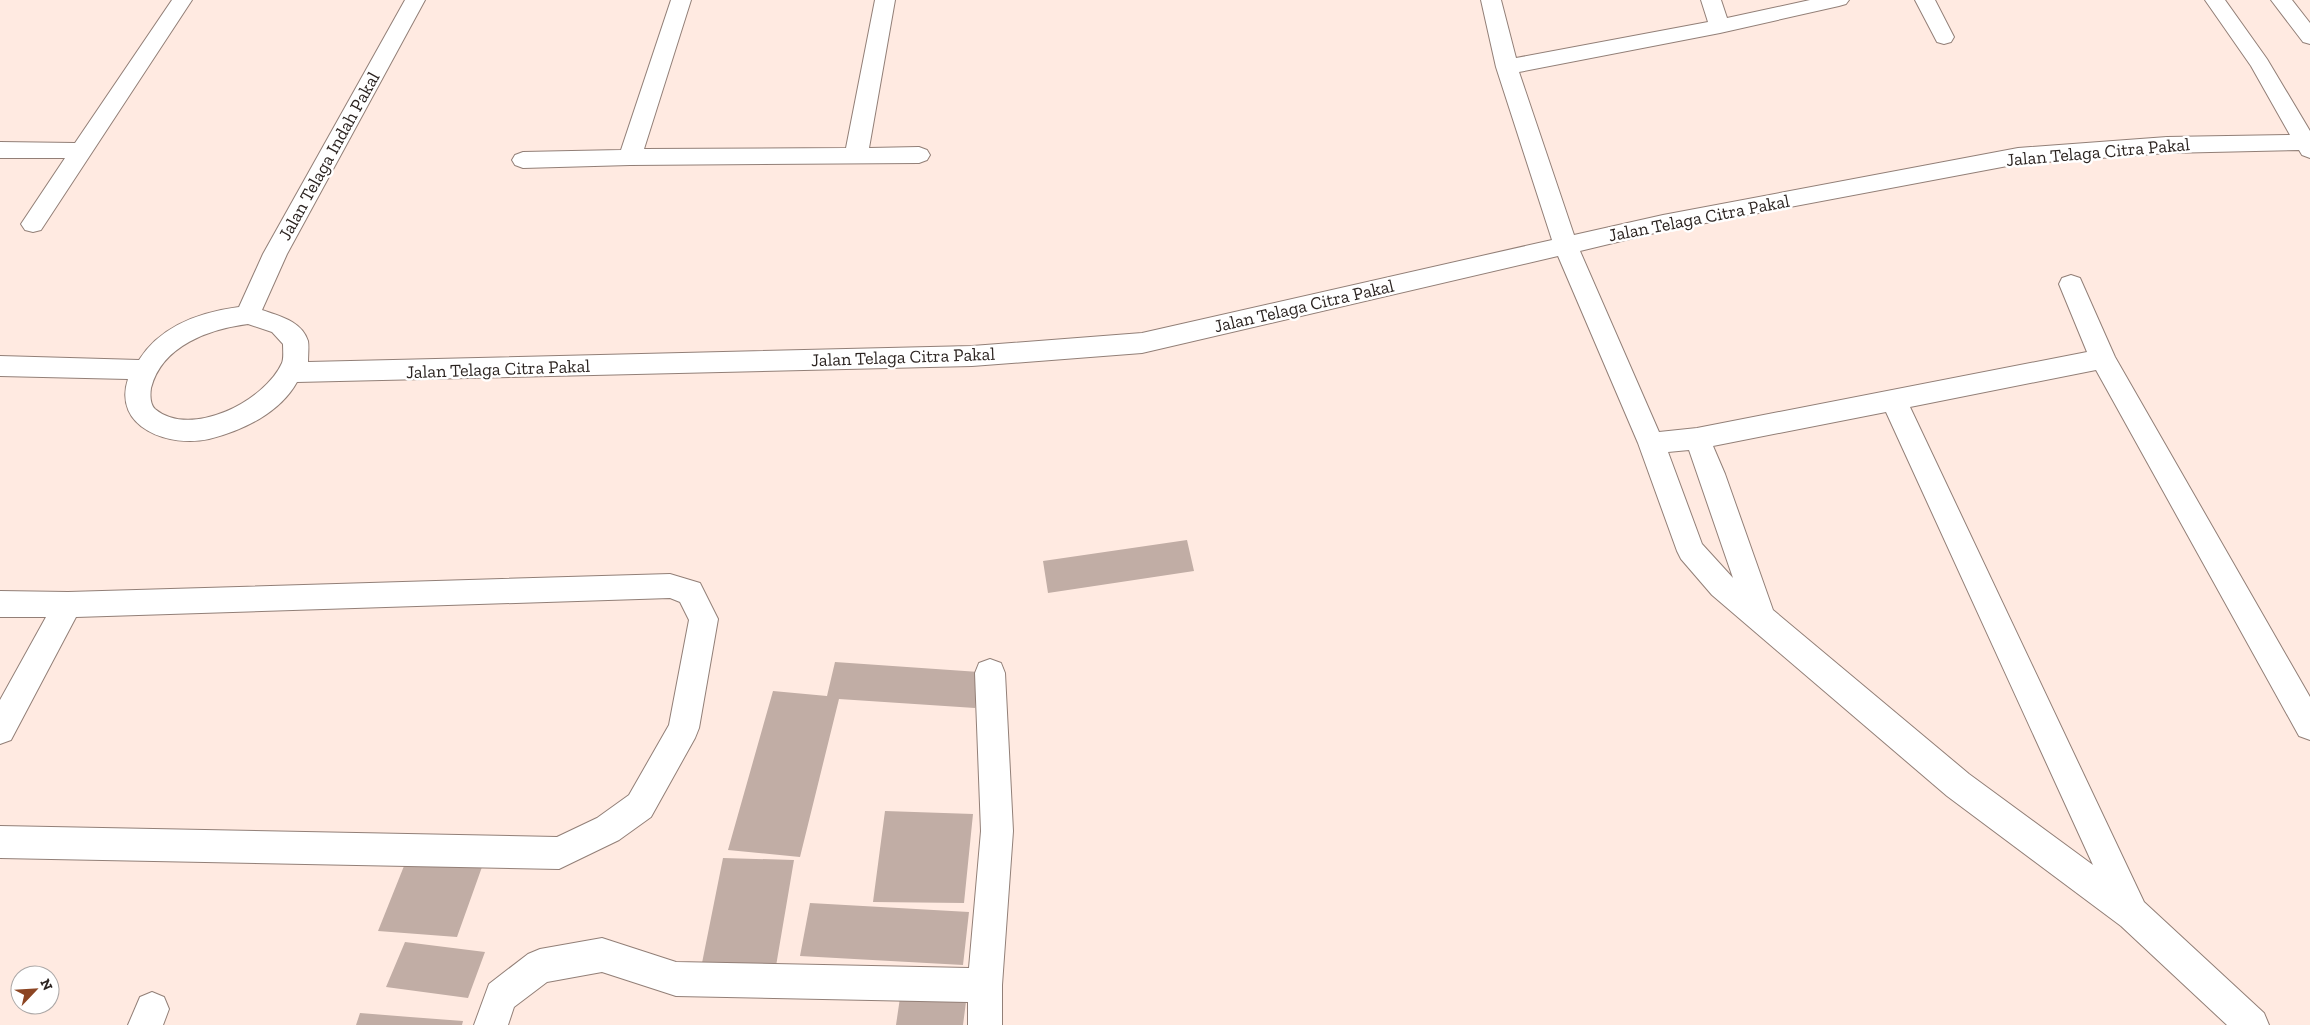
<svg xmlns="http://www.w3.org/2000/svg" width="2310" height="1025" viewBox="0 0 2310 1025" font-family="'Zilla Slab',serif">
	<rect width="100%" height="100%" fill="#ffeae1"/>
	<!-- building -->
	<path fill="#c1ada5" d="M1187,540L1194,571L1048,593L1043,561Z
		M835,662L979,672L975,708L839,699L800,857L728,850L773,691L827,696Z
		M885,811L973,814L964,903L873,902Z
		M723,858L794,860L776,966L702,963Z
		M406,861L482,867L457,937L378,931Z
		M810,903L969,912L963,965L800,956Z
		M405,942L485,952L468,998L386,987Z
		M901,991L967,994L963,1025H896Z
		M360,1013L410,1017L463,1021L462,1025H356Z"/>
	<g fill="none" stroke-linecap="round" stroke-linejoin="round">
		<!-- minor casing -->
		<g stroke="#927f77" stroke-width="2">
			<path id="minor" d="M172,0H192L41,230L33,232L25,230L21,224L65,158H0V142L75,143Z
				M405,0H425L287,254L262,310C279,316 302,321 308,341C309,347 308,355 308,362L972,346L1142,333L1552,240L1496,67L1481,0H1501L1516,58L1708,22L1701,0H1721L1727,18L1810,0H1849L1846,4L1839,6L1720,33L1519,72L1574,235L1663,215L2018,148L2167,137L2290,135L2251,66L2205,0H2225L2267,59L2310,131V158L2302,155L2299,150L2167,153L2018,164L1663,231L1580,251L1659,432L1697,428L2087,352L2059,284L2062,278L2071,275L2080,278L2115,357L2310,697V740L2299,736L2096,370L1910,407L2144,902L2264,1013L2269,1025H2227L2121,926L1947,796L1712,595L1681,559L1677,551L1638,443L1558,256L1142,353L972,366L297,382C280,413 242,431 209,439C170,448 112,428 128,379L0,376V356L139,360C161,325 201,312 239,307L263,254ZM248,324L272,332L283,344C283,350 284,358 282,363C265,401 191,439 155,409C150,404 150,395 151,388C162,345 210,329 248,324ZM1886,412L2093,865L1969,774L1773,610L1725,474L1713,446ZM1689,450L1733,578L1702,544L1668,452Z
				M671,0H691L644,149L846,148L875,0H895L869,148L919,147L927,150L930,155L927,160L919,163L630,165L523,168L515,165L512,160L515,155L523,152L621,150Z
				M1915,0H1935L1954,37L1951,42L1944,44L1937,42Z
				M2271,0H2292L2310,23V44L2303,42Z
				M670,574L700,583L718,619L699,728L695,738L651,817L619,840L559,869L0,858V826L557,837L597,818L629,795L669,725L689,620L680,602L670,598L76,617L11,740L0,744V700L46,617H0V591L68,592Z
				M990,659L1001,663L1005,673L1013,831L1002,985V1025H968V1002L676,996L602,972L547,982L514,1007L508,1025H474L489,984L528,954L540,949L602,938L676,962L969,968L981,831L975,673L979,663Z
				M152,992L164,997L169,1009L163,1025H128L140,997Z"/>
		</g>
		<!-- minor -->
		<use href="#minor" fill="#fff" fill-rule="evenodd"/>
	</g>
	<g text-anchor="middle" stroke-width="5" stroke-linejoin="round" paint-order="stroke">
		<!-- street labels -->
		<g font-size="18" fill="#2c2421" stroke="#fff">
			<text transform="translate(2098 152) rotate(-5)" y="6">Jalan Telaga Citra Pakal</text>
			<text transform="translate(329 156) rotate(-61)" y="6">Jalan Telaga Indah Pakal</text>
			<text transform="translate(1699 218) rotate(-11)" y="6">Jalan Telaga Citra Pakal</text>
			<text transform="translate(1304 306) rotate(-13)" y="6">Jalan Telaga Citra Pakal</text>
			<text transform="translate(903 357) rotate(-2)" y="6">Jalan Telaga Citra Pakal</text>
			<text transform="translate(498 369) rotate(-2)" y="6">Jalan Telaga Citra Pakal</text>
		</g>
	</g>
	<!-- north arrow -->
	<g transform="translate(35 990) rotate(65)"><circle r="24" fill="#ffffff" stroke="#aba7a6"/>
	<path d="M0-4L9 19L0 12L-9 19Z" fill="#8c4523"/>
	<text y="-8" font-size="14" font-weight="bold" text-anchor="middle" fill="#2c2421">N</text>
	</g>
</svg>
